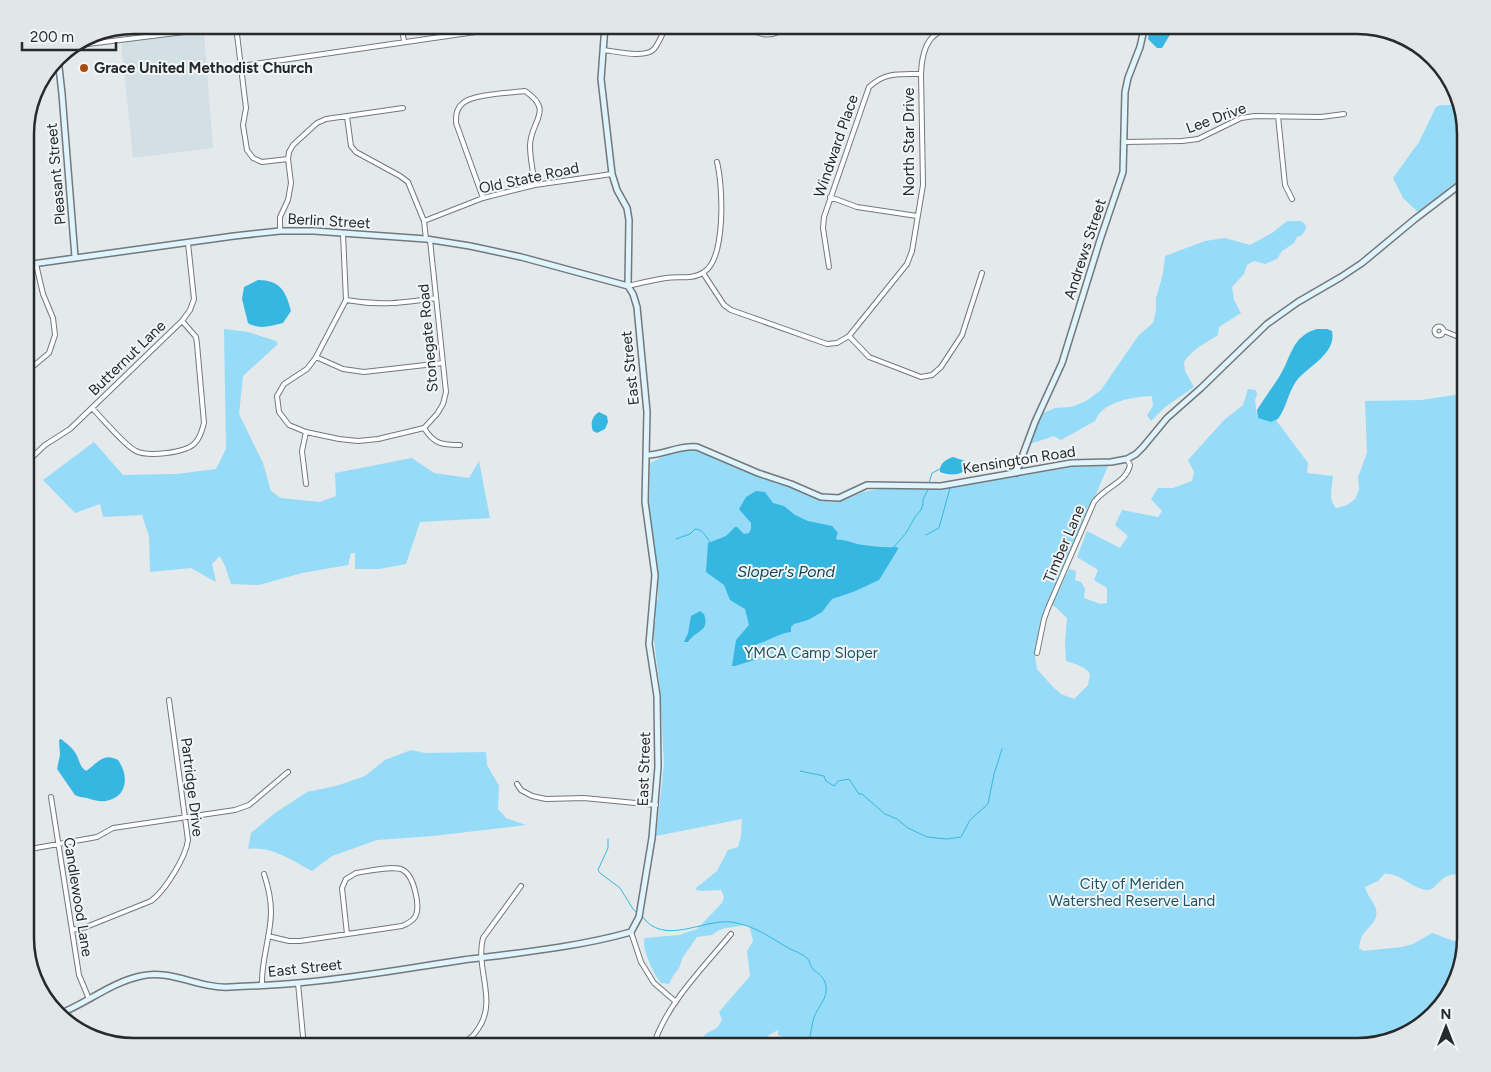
<svg xmlns="http://www.w3.org/2000/svg" width="1491" height="1072" viewBox="0 0 1491 1072" font-family="Figtree,sans-serif">
	<rect width="100%" height="100%" fill="#e4e9ec"/>
	<!-- built -->
	<path fill="#d2e0e6" d="M204,32L213,148L133,158L121,42Z"/>
	<!-- green -->
	<path fill="#96dbf7" d="M1441,105H1459L1466,133C1462,135 1459,137 1457,141C1454,149 1457,170 1463,176L1454,184L1453,187L1419,213L1403,198L1393,178L1419,142L1436,107Z
		M1287,221H1301L1305,224L1306,229L1302,235L1297,237L1294,243L1282,251L1277,259L1265,264L1254,261L1247,265L1244,274L1232,287L1234,300L1241,313L1219,327L1218,335C1206,343 1192,349 1184,362L1185,371L1194,387L1165,407L1151,421L1147,415L1153,406L1152,396C1133,397 1103,401 1095,421L1061,440L1054,436L1030,444L1041,414L1055,408L1071,407L1086,401L1101,390L1138,336L1153,323L1156,310V298L1163,274L1165,256L1205,241L1225,238L1250,245L1272,233Z
		M224,329L248,332L276,341L278,344L243,376L239,414L263,463L271,491L281,498L320,502L336,496L335,473L412,458L434,473L469,478L479,461L490,518L420,522L406,564L379,569H355V553H351L348,565L302,573L259,585L231,584L225,566L220,556L212,564L216,582L191,568L150,572L149,536L142,515L103,517L100,504L75,513L43,480L94,442L123,475L176,474L216,469L226,449Z
		M1248,389L1256,390L1257,395L1255,400L1257,416L1271,422L1276,420L1308,463L1307,473L1333,476C1332,487 1328,500 1336,508L1347,505L1355,499L1359,490L1358,477L1367,453L1365,401L1421,400L1461,394L1463,413H1466V876C1441,868 1438,890 1428,890C1414,890 1398,871 1384,874L1378,881L1365,887C1367,896 1374,901 1376,909C1379,922 1367,927 1362,936C1360,940 1360,944 1359,948L1363,951L1402,947L1413,944L1432,933L1454,941H1465L1444,1004L1405,1036L1357,1047H790V1040L778,1035V1030L769,1035L765,1047H696C700,1043 702,1037 706,1034C714,1028 716,1032 722,1020L719,1012L750,976L747,951L753,941L750,928L746,925L726,928L719,930L712,935L697,937L683,957L679,968L673,976L669,984L661,983C654,975 640,946 645,938L679,935L697,929L722,903L724,897L721,890L701,891L696,890V888L717,871L728,850L738,847L741,836L742,819L656,836L664,764L660,689L653,632L656,618L654,611L658,598V570L649,513L650,463L664,456L691,448L829,502L846,499L863,492L879,489L946,488L1073,467L1108,466L1045,612L1035,657L1037,669L1052,686L1061,694L1074,699L1088,685L1090,674C1085,666 1075,664 1066,661L1065,643L1067,618L1052,604L1069,569L1076,571L1075,580L1081,582L1085,589L1084,598L1100,604L1107,603V588L1094,580L1098,570L1077,557L1087,531L1120,548L1128,536L1115,525L1122,510L1158,517L1162,511L1151,499L1158,488H1173L1192,481L1194,472L1188,460L1224,420L1243,405Z
		M411,750L425,753L486,752L487,765L499,786L498,809L506,818L526,825L433,836L377,840L332,856L312,871C291,860 272,846 248,849L251,833L275,813L307,792L336,786L365,776L385,760Z"/>
	<!-- water -->
	<path fill="#36b7e2" d="M1150,25H1176L1162,48H1157L1148,39Z
		M258,280C280,280 286,291 291,311L283,323C271,326 259,330 248,323L242,299L244,287Z
		M1317,329H1327L1332,331C1337,355 1305,367 1295,383C1288,394 1286,408 1278,419L1271,422L1258,418L1257,410C1264,399 1272,388 1279,377C1291,359 1291,336 1317,329Z
		M599,412L607,416L608,422L605,429L597,433L593,431C590,424 592,416 599,412Z
		M953,457L965,461L968,465C965,476 950,476 940,472C939,464 946,459 953,457Z
		M756,491L765,492L773,503L784,506L795,515L808,521L832,526L838,533L836,538L837,540C844,539 849,542 857,544C870,546 884,548 897,547L898,549L879,580L853,592L832,599L822,612L808,620L794,624L791,627V632C779,633 769,641 757,644L754,648L756,656L754,660L735,666H732L736,640L749,625L745,609L730,600L724,585L706,572L708,543L726,536L735,527H737L744,534L749,533L751,529V523L739,509L746,497Z
		M700,611L704,614C710,632 697,629 688,642H684L688,633L691,616Z
		M61,739C66,743 73,748 76,754C80,761 79,766 86,771C98,763 103,752 118,760C129,775 128,797 106,801C100,802 93,800 87,798C82,797 79,797 75,795L57,769L60,755L59,740Z"/>
	<g fill="none" stroke-linecap="round" stroke-linejoin="round">
		<!-- stream -->
		<path stroke="#36b7e2" stroke-width="1" d="M929,483L932,473L940,469
			M926,535L939,528L950,488
			M676,539L690,534L695,529C703,529 706,537 710,542
			M893,548L906,533L915,517L921,510L923,504V499L928,490
			M800,771L824,776L826,781L834,786L838,781L849,779L859,794H862L885,814L897,819L908,828L927,837L947,839L961,837L970,820L988,804L994,774L1002,749
			M608,839V848L598,870L600,873L620,888L633,909L637,913
			M642,916C663,947 702,919 731,922C754,925 771,938 790,949C795,951 802,954 807,958C810,961 810,965 812,968C818,974 824,976 826,986C828,998 818,1007 814,1017C811,1027 811,1037 807,1047
			M134,1047L147,1038"/>
		<!-- street casing -->
		<g stroke="#73787a" stroke-width="6">
			<path id="street" d="M401,25L404,41
				M529,25L552,28L588,25
				M741,25C758,34 771,41 788,25
				M236,26L246,108L243,125L247,150L253,158L262,162L288,159
				M72,46L240,25
				M603,50C615,51 645,59 654,49C660,42 662,32 668,25
				M241,66L523,25
				M36,87H38
				M1278,116L1285,185L1292,199
				M347,117L351,146L356,152L400,176L408,182L424,221L426,239
				M1125,142L1182,141L1198,139L1241,118L1255,116L1321,117L1344,114
				M830,197L857,207L917,216
				M483,198L456,123C456,116 456,109 462,104C471,94 510,93 525,91C555,111 530,121 530,146C530,158 533,172 535,185
				M424,221L483,198L535,185L612,174
				M280,231V217L288,200L291,183L288,159L289,152L293,145L317,123L326,119L403,108
				M343,234L346,300L316,357L307,369L284,384L277,396L279,412L289,425L306,432L339,439L358,441L378,439L424,428L437,414L443,404L446,392L430,240
				M829,267L823,228L824,217L869,87C885,72 900,74 921,74
				M703,273L724,305L731,310L827,344L837,343L849,336L907,264L912,251L923,185L921,74C922,45 930,30 960,25L969,30
				M628,286C641,283 653,280 666,278C678,276 693,280 704,272C726,258 723,186 717,162
				M346,300C380,306 403,303 436,298
				M1434.5 331a4.5 4.5 0 1 1 9 0a4.5 4.5 0 1 1-9 0Z
				M1444,331L1466,340
				M849,336L869,357L921,377L932,375L941,367L962,335L982,273
				M316,357L343,369L364,372L443,363
				M25,373L49,353L55,335L53,318L43,294L36,264
				M92,408C102,418 125,446 136,451C148,457 186,453 195,443C201,437 202,430 204,423L197,344L196,337L182,321
				M424,428C434,444 442,445 460,445
				M306,432L302,451L306,484
				M25,464L45,445L70,429L182,321L190,310L194,299L188,243
				M1037,653L1044,619L1048,608L1094,502C1106,486 1126,483 1130,465L1127,459
				M517,784L521,790L532,796L546,799L584,798L656,805
				M51,797L79,975L89,999
				M25,850L97,837L113,828L235,810L249,805L288,772
				M72,930L86,927L151,901C165,891 186,857 188,840L169,700
				M631,932L641,962L654,983L676,1002
				M268,936L289,941H300L402,926C407,924 412,921 415,917C421,907 414,876 403,870C394,865 368,871 356,873L346,879L342,888L347,934
				M298,983L304,1047
				M262,985C261,960 271,936 271,912C271,898 268,886 264,874
				M453,1047C463,1044 472,1039 478,1029C498,1001 475,969 483,938L521,886
				M653,1047C665,1005 704,967 731,934"/>
		</g>
		<!-- secondary casing -->
		<g stroke="#73787a" stroke-width="8">
			<path id="secondary" d="M58,58L62,94L75,257
				M25,265L234,236L280,231H314L426,239L470,246L521,257L628,286
				M647,455C664,455 679,445 697,447L758,473L791,484L821,497L839,498L867,485L941,486L1071,463L1111,462L1127,459L1136,454L1143,447L1167,418L1201,388L1267,324L1298,302L1341,277L1362,263L1415,219L1466,180
				M1016,473L1035,422L1062,363L1100,240L1123,172L1125,92L1128,78L1140,47L1145,25
				M59,1014C87,1003 112,982 141,976C171,969 200,989 230,987C253,986 276,985 298,983C354,978 409,968 463,960C518,953 578,947 631,932L639,917L652,838L658,767L657,696L649,644L655,575L645,502L647,412L637,307L633,294L628,286L629,220L627,208L617,190L612,174L601,79L605,25"/>
		</g>
		<!-- street -->
		<use href="#street" stroke="#fff" stroke-width="4"/>
		<!-- secondary -->
		<use href="#secondary" stroke="#e0f4fd" stroke-width="5"/>
	</g>
	<!-- markers -->
	<circle fill="#ac4a0f" stroke="#f1f7f9" stroke-width="2" cx="84" cy="68" r="5"/>
	<g text-anchor="middle" stroke-width="4" stroke-linejoin="round" paint-order="stroke">
		<!-- poi labels -->
		<g font-size="15" font-weight="bold" fill="#27292a" stroke="#f1f7f9" text-anchor="start">
			<text x="94" y="73">Grace United Methodist Church</text>
		</g>
		<!-- street labels -->
		<g font-size="15" fill="#27292a" stroke="#f1f7f9">
			<text transform="translate(1216 118) rotate(-20)" y="5">Lee Drive</text>
			<text transform="translate(909 142) rotate(-90)" y="5">North Star Drive</text>
			<text transform="translate(836 146) rotate(-71)" y="5">Windward Place</text>
			<text transform="translate(56 174) rotate(-95)" y="5">Pleasant Street</text>
			<text transform="translate(529 178) rotate(-12)" y="5">Old State Road</text>
			<text transform="translate(329 221) rotate(3)" y="5">Berlin Street</text>
			<text transform="translate(1085 249) rotate(-72)" y="5">Andrews Street</text>
			<text transform="translate(428 338) rotate(-95)" y="5">Stonegate Road</text>
			<text transform="translate(127 358) rotate(-44)" y="5">Butternut Lane</text>
			<text transform="translate(630 368) rotate(-96)" y="5">East Street</text>
			<text transform="translate(1019 460) rotate(-9)" y="5">Kensington Road</text>
			<text transform="translate(1064 544) rotate(-67)" y="5">Timber Lane</text>
			<text transform="translate(644 769) rotate(-88)" y="5">East Street</text>
			<text transform="translate(192 787) rotate(83)" y="5">Partridge Drive</text>
			<text transform="translate(78 897) rotate(81)" y="5">Candlewood Lane</text>
			<text transform="translate(305 968) rotate(-6)" y="5">East Street</text>
		</g>
		<!-- park labels -->
		<g font-size="15" fill="#1f5264" stroke="#f1f7f9">
			<text x="811" y="658">YMCA Camp Sloper</text>
			<text x="1132" y="889">City of Meriden<tspan x="1132" dy="17">Watershed Reserve Land</tspan></text>
		</g>
		<!-- water labels -->
		<g font-size="16" font-style="italic" fill="#104557" stroke="#f1f7f9">
			<text x="786" y="577">Sloper's Pond</text>
		</g>
	</g>
	<!-- crop -->
	<path d="M0 0H1491V1072H0ZM134 34H1357A100 100 0 0 1 1457 134V938A100 100 0 0 1 1357 1038H134A100 100 0 0 1 34 938V134A100 100 0 0 1 134 34Z" fill="#e1e7e8" fill-rule="evenodd"/>
	<path fill="none" stroke="#27292a" stroke-width="2.5" d="M134 34H1357A100 100 0 0 1 1457 134V938A100 100 0 0 1 1357 1038H134A100 100 0 0 1 34 938V134A100 100 0 0 1 134 34Z"/>
	<!-- north arrow -->
	<g transform="translate(1446 1027)" stroke="#f1f7f9" stroke-width="4" paint-order="stroke">
	<path d="M0-4L9 19L0 12L-9 19Z" fill="#27292a"/>
	<text y="-8" font-size="14" font-weight="bold" text-anchor="middle" fill="#27292a">N</text>
	</g>
	<!-- scale -->
	<path d="M22 42v8h94v-8" fill="none" stroke="#27292a" stroke-width="2.5"/>
	<text x="30" y="42" font-size="15" fill="#27292a" stroke="#f1f7f9" stroke-width="4" paint-order="stroke">200 m</text>
</svg>
